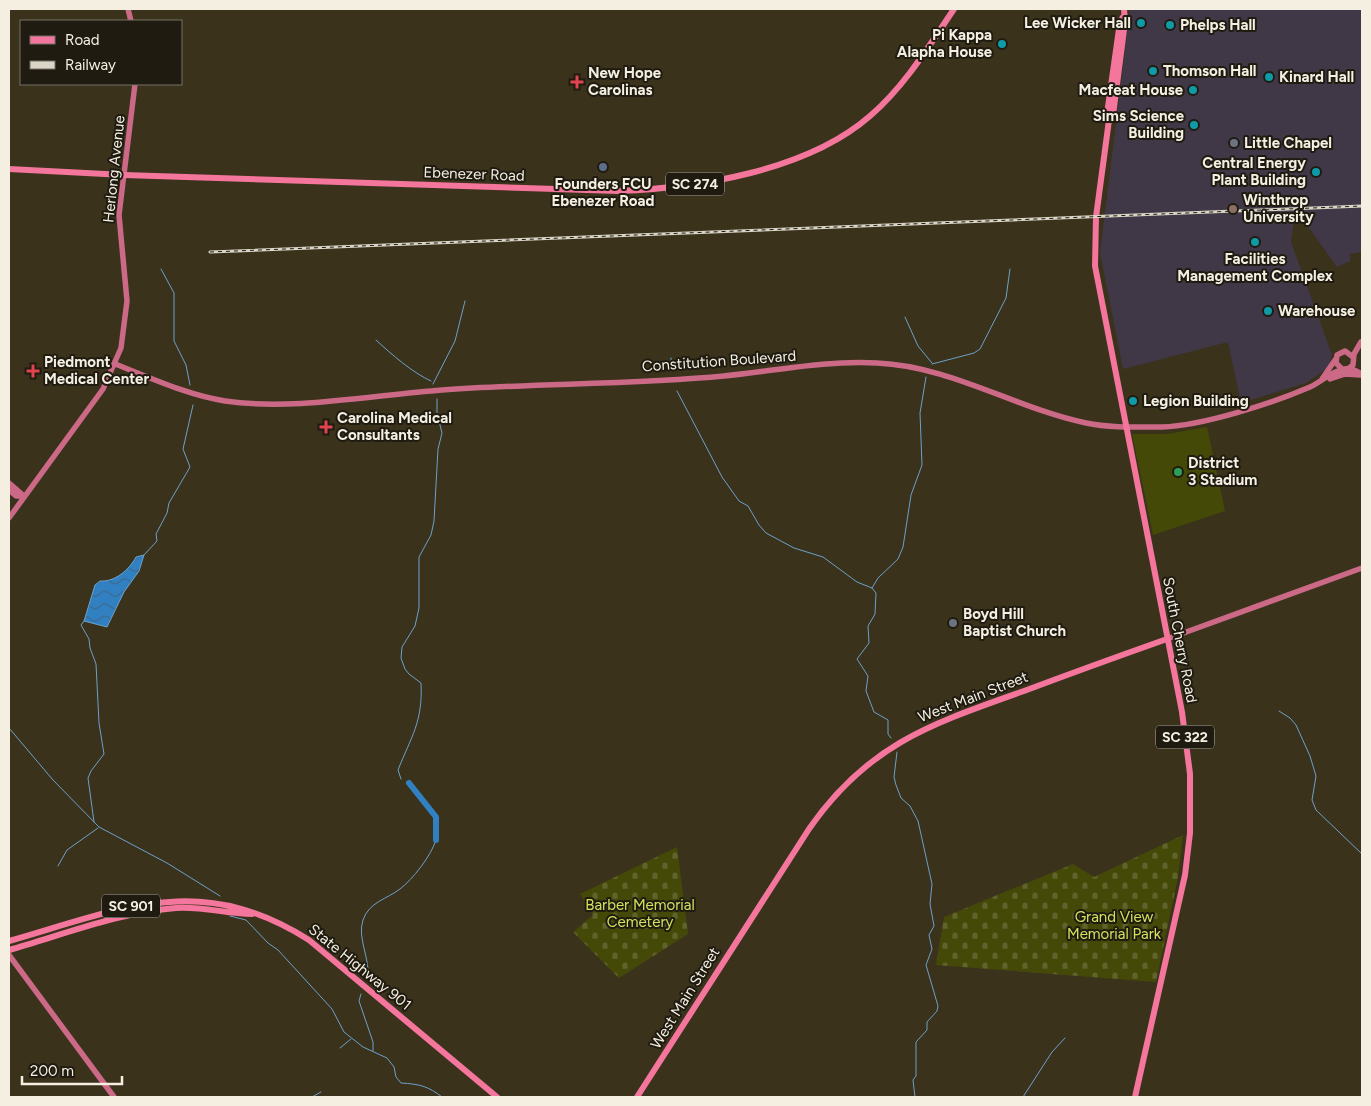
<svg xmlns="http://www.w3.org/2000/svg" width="1371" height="1106" viewBox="0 0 1371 1106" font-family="Figtree,sans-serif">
	<defs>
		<pattern id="cemetery-stones" width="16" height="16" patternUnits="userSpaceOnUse" patternTransform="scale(1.25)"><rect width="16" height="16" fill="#444908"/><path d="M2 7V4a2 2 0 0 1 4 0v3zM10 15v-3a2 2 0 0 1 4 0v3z" fill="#60642c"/></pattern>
		<pattern id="water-waves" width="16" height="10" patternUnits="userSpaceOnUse" patternTransform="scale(1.25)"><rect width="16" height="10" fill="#3180c2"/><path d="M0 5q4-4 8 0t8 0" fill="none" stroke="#3b6a90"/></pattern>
	</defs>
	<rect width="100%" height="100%" fill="#3b321c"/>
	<!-- education -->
	<path fill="#403747" d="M1130,9H1362V252L1350,254V261L1337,267L1304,221L1294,219L1291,242L1332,355L1328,368L1306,383L1241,403L1228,342L1123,369L1100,253Z"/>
	<!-- grass -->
	<path fill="#444908" d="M1207,427L1225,511L1153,535L1132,434H1167Z"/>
	<!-- cemetery -->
	<path fill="url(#cemetery-stones)" d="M1183,835L1178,877L1156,982L936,965L944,917L1073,864L1094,877Z
		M677,847L688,934L619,978L573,932L593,915L580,894Z"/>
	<!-- water -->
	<path fill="url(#water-waves)" stroke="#6ca1cb" d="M144,555L139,571L124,592L107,627L84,621L95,585L100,581C115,582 129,570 136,557Z"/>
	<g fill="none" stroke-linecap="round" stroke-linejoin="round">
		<!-- stream -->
		<path stroke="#6ca1cb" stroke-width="1" d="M161,269L174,293V341L186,365L190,385
			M905,317L918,346L932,363
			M376,340C391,354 413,373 431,381
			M671,358V368
			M932,364L974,353L980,349L1006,298L1010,269
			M433,384L455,341L465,301
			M677,391L722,477L739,501L748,506L759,525L766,533L794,548L823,557L857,582L872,588L876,593L875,614L868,626L869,643L857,659L868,676L866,691L874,712L888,720V734L891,738
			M144,555L157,541L156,534L167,513L169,503L190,467L183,449L193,405
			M872,588L878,578L898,559L903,547L911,495L922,465L920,413L926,377
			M84,621L81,625L89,639L90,648L96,664L99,723L104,754L91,771L88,778L94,822
			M1279,711L1290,718L1296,725L1310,756L1316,776L1312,800L1316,810L1362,854
			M9,728L53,780L99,827L167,863L220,896
			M897,752L894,777L896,785L901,798L910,806L918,821L932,884L930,904L934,926L929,935L932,949L926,965L938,1006L937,1011L927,1022V1030L916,1042V1076L913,1080L915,1097
			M401,779L398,770C411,737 423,722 421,683L409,674L405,669L401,658L402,647L415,626L419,608V557L431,535L434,521L438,449L442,433L437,413V399
			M407,782L409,783
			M58,866L67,850L98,828
			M230,916L246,920L268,943L278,950L332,1009L344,1032L363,1047L387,1058L394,1067L396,1077L401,1083C419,1084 428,1086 442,1097
			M368,977C370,958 357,938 363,920C369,902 387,899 400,889C413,879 431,856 436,840
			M361,994L359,1001L373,1042V1051
			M340,1048L351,1039
			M312,1097L321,1092
			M1023,1097L1052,1052L1065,1038"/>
		<!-- river -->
		<path stroke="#3180c2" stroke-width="6" d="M409,783L436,817V840"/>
		<!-- secondary -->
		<path stroke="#cb6986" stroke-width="5.5" d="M128,9L131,21
			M115,364C151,378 187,395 225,401C292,411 373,395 442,390C536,383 630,385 724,376C774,371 826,360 877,363C950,366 1015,408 1086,423C1110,428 1137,427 1162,427C1202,426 1273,403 1310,387C1321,382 1332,371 1344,369C1351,368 1356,371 1362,374
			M1342,369L1336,363L1337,355L1345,351L1353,357
			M1348,369L1353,365L1354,354L1361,342
			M1322,379L1335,360
			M1330,379L1345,374L1360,375
			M9,483L24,496
			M9,490L16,496H24
			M9,518L103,389L121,348L127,301L119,215L135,84
			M1167,639L1362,568
			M9,955L114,1097"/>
		<!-- primary -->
		<path stroke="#f4769c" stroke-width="6" d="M1124,9L1125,22L1113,115L1109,120L1096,217L1095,266L1182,712L1190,774V833L1185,875L1135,1097
			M1109,120L1107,114L1120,22L1123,17
			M9,169L124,175L618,191C698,188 807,171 870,116C904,87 929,46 954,9
			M9,941C121,909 200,871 309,940L497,1097
			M9,950C62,935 121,912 176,908C202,906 227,914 252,914
			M637,1097L809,829C868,744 931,724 1024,691C1072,673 1119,656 1167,639"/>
		<!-- rail casing -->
		<g stroke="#dad5c6" stroke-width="3">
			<path id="rail" d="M210,252L1362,206"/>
		</g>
		<!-- rail -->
		<use href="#rail" stroke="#1f1b11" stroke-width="1" stroke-dasharray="4" stroke-linecap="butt"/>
	</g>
	<!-- markers -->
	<g fill="#0f9aa8" stroke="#1f1b11" stroke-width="2">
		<circle cx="1141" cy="23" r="5"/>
		<circle cx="1170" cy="25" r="5"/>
		<circle cx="1002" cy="44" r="5"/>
		<circle cx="1153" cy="71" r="5"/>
		<circle cx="1269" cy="77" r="5"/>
		<circle cx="1193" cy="90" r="5"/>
		<circle cx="1194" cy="125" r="5"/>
		<circle cx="1316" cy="172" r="5"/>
		<circle cx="1255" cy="242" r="5"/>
		<circle cx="1268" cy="311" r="5"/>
		<circle cx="1133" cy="401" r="5"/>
	</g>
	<g fill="#e0444e" stroke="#1f1b11" stroke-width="2">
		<path d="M574.5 74.5h5v5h5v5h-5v5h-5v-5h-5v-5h5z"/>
		<path d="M30.5 363.5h5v5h5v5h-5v5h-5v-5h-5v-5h5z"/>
		<path d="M323.5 419.5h5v5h5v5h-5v5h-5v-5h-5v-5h5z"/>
	</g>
	<g fill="#6b7280" stroke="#1f1b11" stroke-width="2">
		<circle cx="1234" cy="143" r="5"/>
		<circle cx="953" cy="623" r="5"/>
	</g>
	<circle fill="#5c6f8a" stroke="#1f1b11" stroke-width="2" cx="603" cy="167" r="5"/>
	<circle fill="#8d6e63" stroke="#1f1b11" stroke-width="2" cx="1233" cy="209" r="5"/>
	<circle fill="#2e9e5b" stroke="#1f1b11" stroke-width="2" cx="1178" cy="472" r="5"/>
	<g text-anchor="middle" stroke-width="4" stroke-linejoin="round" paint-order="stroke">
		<!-- shield labels -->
		<g fill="#1f1b11" stroke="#b4afa3" stroke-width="1">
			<rect x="666" y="172.5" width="58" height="23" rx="4"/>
			<rect x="1156" y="725.5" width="58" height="23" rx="4"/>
			<rect x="102" y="894.5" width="58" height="23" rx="4"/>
		</g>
		<g font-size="14" font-weight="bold" fill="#f4efe1">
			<text x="695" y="189">SC 274</text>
			<text x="1185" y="742">SC 322</text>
			<text x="131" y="911">SC 901</text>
		</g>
		<!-- poi labels -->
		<g font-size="15" font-weight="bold" fill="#f4efe1" stroke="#1f1b11" text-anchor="start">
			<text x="1131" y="28" text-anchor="end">Lee Wicker Hall</text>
			<text x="1180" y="30">Phelps Hall</text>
			<text x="992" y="40" text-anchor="end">Pi Kappa<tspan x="992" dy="17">Alapha House</tspan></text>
			<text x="1163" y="76">Thomson Hall</text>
			<text x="588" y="78">New Hope<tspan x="588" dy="17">Carolinas</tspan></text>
			<text x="1279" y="82">Kinard Hall</text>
			<text x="1183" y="95" text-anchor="end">Macfeat House</text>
			<text x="1184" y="121" text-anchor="end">Sims Science<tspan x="1184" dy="17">Building</tspan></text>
			<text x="1244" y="148">Little Chapel</text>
			<text x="1306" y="168" text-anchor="end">Central Energy<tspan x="1306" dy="17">Plant Building</tspan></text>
			<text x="603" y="189" text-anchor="middle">Founders FCU<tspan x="603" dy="17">Ebenezer Road</tspan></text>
			<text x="1243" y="205">Winthrop<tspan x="1243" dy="17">University</tspan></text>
			<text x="1255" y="264" text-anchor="middle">Facilities<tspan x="1255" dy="17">Management Complex</tspan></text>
			<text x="1278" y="316">Warehouse</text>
			<text x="44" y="367">Piedmont<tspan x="44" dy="17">Medical Center</tspan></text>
			<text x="1143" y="406">Legion Building</text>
			<text x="337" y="423">Carolina Medical<tspan x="337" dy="17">Consultants</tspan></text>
			<text x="1188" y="468">District<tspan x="1188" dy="17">3 Stadium</tspan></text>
			<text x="963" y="619">Boyd Hill<tspan x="963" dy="17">Baptist Church</tspan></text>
		</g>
		<!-- street labels -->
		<g font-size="15" fill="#f4efe1" stroke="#1f1b11">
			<text transform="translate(114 169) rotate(-84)" y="5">Herlong Avenue</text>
			<text transform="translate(474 174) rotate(2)" y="5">Ebenezer Road</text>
			<text transform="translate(719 361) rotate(-4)" y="5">Constitution Boulevard</text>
			<text transform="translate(1180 640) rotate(79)" y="5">South Cherry Road</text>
			<text transform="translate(973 697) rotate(-21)" y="5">West Main Street</text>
			<text transform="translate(360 967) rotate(39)" y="5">State Highway 901</text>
			<text transform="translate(685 998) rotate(-58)" y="5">West Main Street</text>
		</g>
		<!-- park labels -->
		<g font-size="15" fill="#d5e25d" stroke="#1f1b11">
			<text x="640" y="910">Barber Memorial<tspan x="640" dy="17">Cemetery</tspan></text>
			<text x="1114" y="922">Grand View<tspan x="1114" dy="17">Memorial Park</tspan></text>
		</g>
	</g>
	<!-- border -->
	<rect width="1371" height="1106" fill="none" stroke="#f4efe1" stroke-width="20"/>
	<!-- legend -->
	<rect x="20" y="20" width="162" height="65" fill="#1f1b11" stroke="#747064"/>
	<rect x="30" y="36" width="25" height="8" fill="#f4769c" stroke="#747064"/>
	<text x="65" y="45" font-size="15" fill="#f4efe1">Road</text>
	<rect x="30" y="61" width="25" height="8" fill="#dad5c6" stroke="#747064"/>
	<text x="65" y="70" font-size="15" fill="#f4efe1">Railway</text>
	<!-- scale -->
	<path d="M22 1076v8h100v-8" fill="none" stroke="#f4efe1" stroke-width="2.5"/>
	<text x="30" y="1076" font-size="15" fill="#f4efe1" stroke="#1f1b11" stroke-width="4" paint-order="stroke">200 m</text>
</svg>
